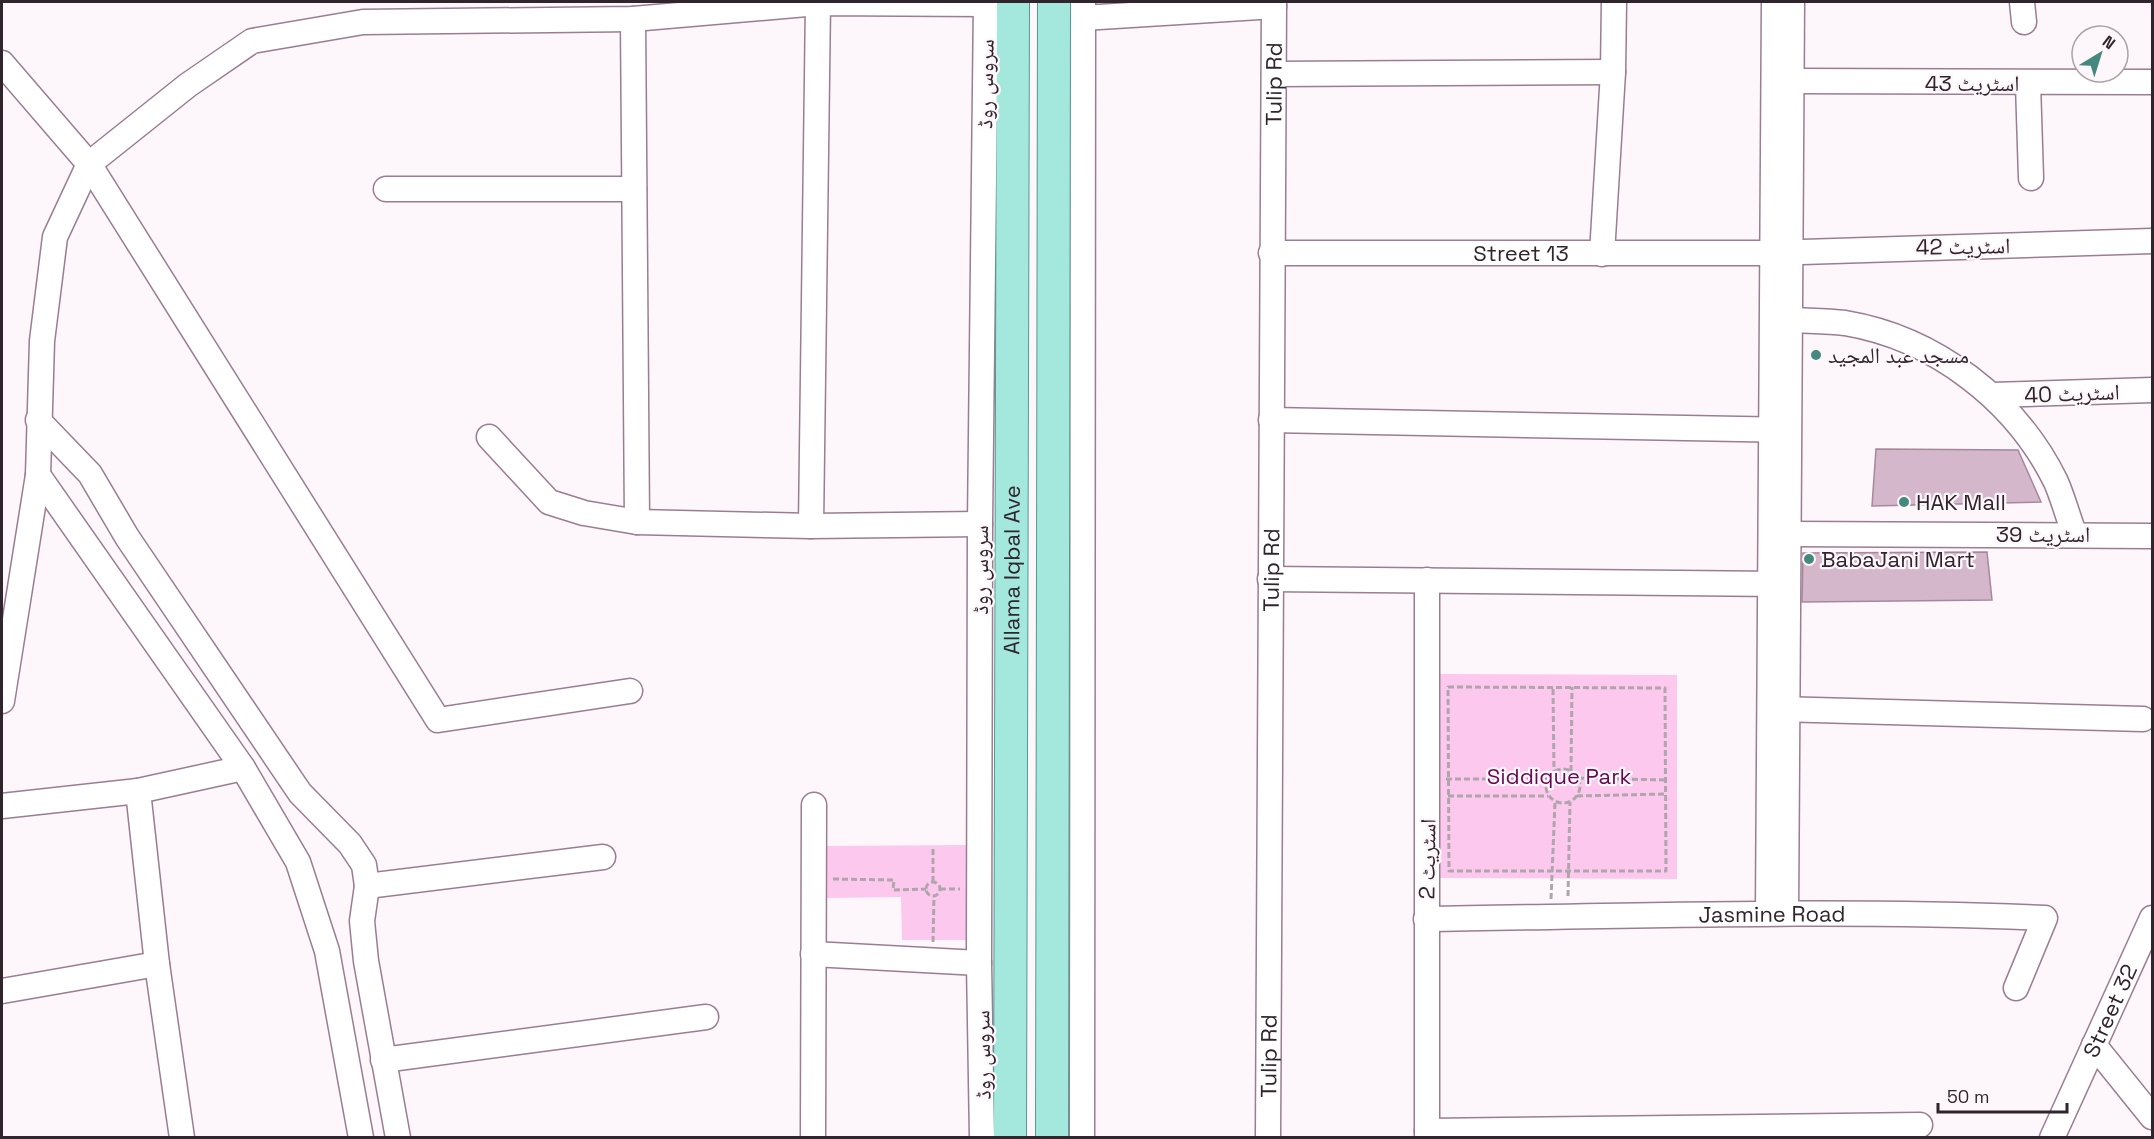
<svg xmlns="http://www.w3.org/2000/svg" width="2154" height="1139" viewBox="0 0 2154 1139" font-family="'Space Grotesk','Noto Naskh Arabic',sans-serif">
	<rect width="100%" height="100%" fill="#fdf6fa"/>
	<!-- green -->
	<path fill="#fcc8ed" d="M1440,674L1677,675V879L1440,878Z
		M969,845L970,940H902L901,897L827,898L826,846Z"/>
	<!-- building -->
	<path fill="#d5b7cc" stroke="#a5889c" stroke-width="1.5" d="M1876,449L2018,450L2041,502L1872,506Z
		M1987,552L1992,600L1802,602L1803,553Z"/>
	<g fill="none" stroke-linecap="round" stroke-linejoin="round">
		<!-- minor casing -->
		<g stroke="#9a7d92" stroke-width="27">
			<g id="minor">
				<path d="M2022,2L2024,22"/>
				<path d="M1083,18L1274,6"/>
				<path d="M633,19L637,522"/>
				<path d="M2,63L89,164L438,720L630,691"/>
				<path d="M1274,74L1613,72"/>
				<path d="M1792,81L2152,82"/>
				<path d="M2028,84L2031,178"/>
				<path d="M386,189H634"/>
				<path id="s1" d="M1271,253H1773L2152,241"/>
				<path d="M1602,254L1613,72L1614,2"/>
				<path d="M1791,320C1809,321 1828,321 1845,323C1935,338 2016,400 2056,482C2063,498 2068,517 2074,533"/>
				<path d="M1992,395L2152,390"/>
				<path d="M38,420L90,474L127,537L300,793L350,844L364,865L367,886L362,921L366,961L398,1138"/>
				<path d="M1271,420L1787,430"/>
				<path d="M489,437L549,502L584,513L637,522L811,526L980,524"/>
				<path d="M38,475L243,768L298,862L327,951L361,1138"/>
				<path d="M811,526L818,2"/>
				<path d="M1790,534L2152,536"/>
				<path d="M1270,579L1787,584"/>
				<path d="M2,701L38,475L42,341L55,237L89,164L188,85L252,41L363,22L633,19L818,3L986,4"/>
				<path d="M1774,709L2143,719"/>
				<path d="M138,791L157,964L182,1138"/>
				<path d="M2,806L138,791L243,768"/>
				<path d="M367,886L603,857"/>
				<path d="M1768,913L1774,2"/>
				<path d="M1786,913L1792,2"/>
				<path id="s2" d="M1426,919C1632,916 1838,909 2045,918L2016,988"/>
				<path d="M813,954L979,963"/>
				<path d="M2,991L157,964"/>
				<path d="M2094,1045L2152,1117"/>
				<path d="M383,1060L706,1017"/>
				<path d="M1427,1131L1920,1125"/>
				<path d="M813,1138L814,805"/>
				<path d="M982,1138L979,963L980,524L986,2"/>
				<path d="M1082,1138L1083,2"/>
				<path id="s3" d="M1268,1138L1274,2"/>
				<path d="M1427,1138V580"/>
				<path id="s4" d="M2052,1138L2152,918"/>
			</g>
		</g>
		<!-- major casing -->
		<g stroke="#559991" stroke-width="34">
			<g id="major">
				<path id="s5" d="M1010,1138L1013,2"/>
				<path d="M1052,1138L1054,2"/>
			</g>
		</g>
		<!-- path -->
		<path stroke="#afa6ac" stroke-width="3" stroke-dasharray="6 3" stroke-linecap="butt" d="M1448,687L1665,688L1666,871H1449Z
			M1553,689L1554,771
			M1546 786a17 17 0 1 1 34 0a17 17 0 1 1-34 0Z
			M1571,771L1572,687
			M1578,778L1665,780
			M1446,779H1547
			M1448,796H1548
			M1577,796L1665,794
			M833,879L894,880L893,890L926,889
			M933,882V846
			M926 889a7 7 0 1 1 14 0a7 7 0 1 1-14 0Z
			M940,889H960
			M1568,896L1570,802
			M1551,899L1555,802
			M933,942L934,896"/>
		<!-- minor -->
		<use href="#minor" stroke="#fff" stroke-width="24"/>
		<!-- major -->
		<use href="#major" stroke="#a4e8dd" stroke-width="32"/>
	</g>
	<!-- markers -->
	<g fill="#45897e" stroke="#fdf6fa" stroke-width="2">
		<circle cx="1816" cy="355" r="6"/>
		<circle cx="1904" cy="502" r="6"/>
		<circle cx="1809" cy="559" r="6"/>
	</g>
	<g text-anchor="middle" stroke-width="4.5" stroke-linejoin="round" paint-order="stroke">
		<!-- street labels -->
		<g font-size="22" fill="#31252d" stroke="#fdf6fa">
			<text x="1972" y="91">اسٹریٹ 43</text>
			<text transform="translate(985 84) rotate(-89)" y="8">سروس روڈ</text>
			<text dy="8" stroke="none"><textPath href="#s3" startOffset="1054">Tulip Rd</textPath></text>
			<text transform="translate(1963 246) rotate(-1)" y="8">اسٹریٹ 42</text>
			<text dy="8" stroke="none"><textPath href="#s1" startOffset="250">Street 13</textPath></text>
			<text transform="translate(2072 393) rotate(-2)" y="8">اسٹریٹ 40</text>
			<text x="2043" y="542">اسٹریٹ 39</text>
			<text dy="8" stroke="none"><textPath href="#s3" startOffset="568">Tulip Rd</textPath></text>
			<text transform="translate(980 570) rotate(-90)" y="8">سروس روڈ</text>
			<text dy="8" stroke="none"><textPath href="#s5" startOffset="568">Allama Iqbal Ave</textPath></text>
			<text transform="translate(1427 859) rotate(-89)" y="8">اسٹریٹ 2</text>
			<text dy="8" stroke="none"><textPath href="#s2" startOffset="346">Jasmine Road</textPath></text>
			<text dy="8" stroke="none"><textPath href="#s4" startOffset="140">Street 32</textPath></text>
			<text transform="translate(982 1055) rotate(-91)" y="8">سروس روڈ</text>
			<text dy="8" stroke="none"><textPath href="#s3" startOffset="82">Tulip Rd</textPath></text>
		</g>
		<!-- poi labels -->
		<g font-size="22" fill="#31252d" stroke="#fdf6fa" text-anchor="start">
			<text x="1828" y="363">مسجد عبد المجید</text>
			<text x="1916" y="510">HAK Mall</text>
			<text x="1821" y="567">BabaJani Mart</text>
		</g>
		<!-- park labels -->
		<g font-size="22" fill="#650855" stroke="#fdf6fa">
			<text x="1559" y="784">Siddique Park</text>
		</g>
	</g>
	<!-- border -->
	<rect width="2154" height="1139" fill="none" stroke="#31252d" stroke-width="6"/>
	<!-- north arrow -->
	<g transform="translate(2100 54) rotate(38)"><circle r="28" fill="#fdf6fa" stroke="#aba2a8" stroke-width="1.5"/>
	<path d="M0-4.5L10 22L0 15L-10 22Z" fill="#45897e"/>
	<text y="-9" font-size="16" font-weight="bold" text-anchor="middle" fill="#31252d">N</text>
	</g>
	<!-- scale -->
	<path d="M1938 1103v9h129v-9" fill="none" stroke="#31252d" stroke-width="3"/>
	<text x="1947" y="1103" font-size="18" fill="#31252d" stroke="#fdf6fa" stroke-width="4.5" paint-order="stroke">50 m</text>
</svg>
